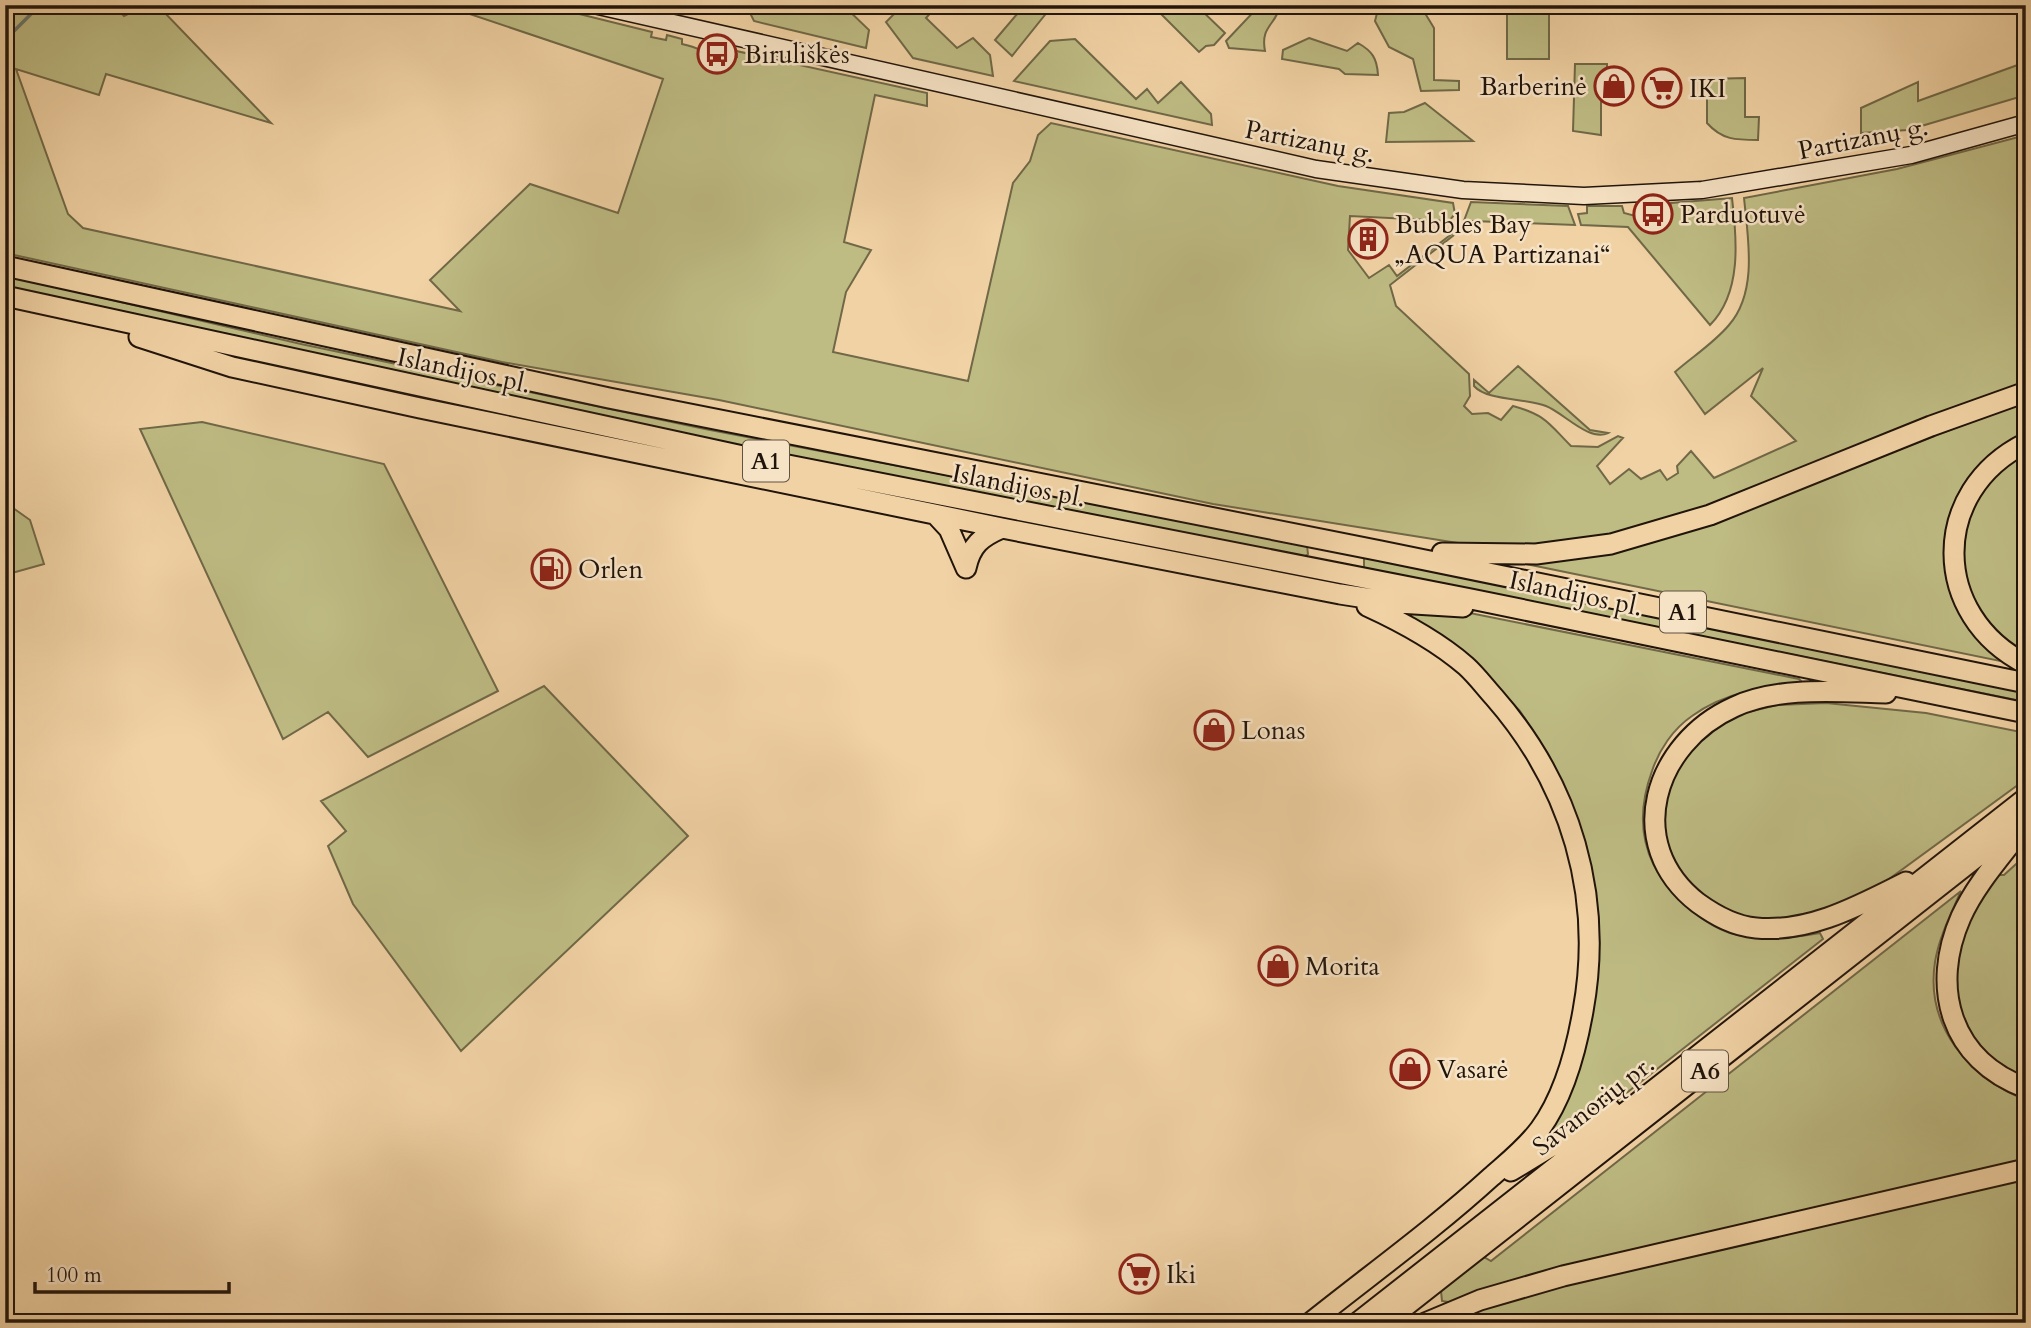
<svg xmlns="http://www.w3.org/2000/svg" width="2031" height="1328" viewBox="0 0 2031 1328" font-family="Cardo,serif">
	<rect width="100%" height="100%" fill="#f1d2a4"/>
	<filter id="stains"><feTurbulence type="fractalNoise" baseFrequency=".00286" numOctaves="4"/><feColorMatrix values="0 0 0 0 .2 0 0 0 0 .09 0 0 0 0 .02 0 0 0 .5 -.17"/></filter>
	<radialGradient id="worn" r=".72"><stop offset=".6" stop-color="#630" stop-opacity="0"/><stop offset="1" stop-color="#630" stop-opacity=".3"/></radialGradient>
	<!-- green -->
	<path fill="#bebb83" stroke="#706847" stroke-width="2" d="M5,5H113L124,16L146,5H170L162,10L271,123L106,74L99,95L16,69L68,214L83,228L460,311L430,280L530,184L618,213L663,79L455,9L456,5H543L652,32L651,37L666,40L667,35L682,39V44C707,49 710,60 737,57V54L726,51L727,49L927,93V106L875,95L844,242L871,250L846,292L833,352L968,381L1013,183L1030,161L1038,135L1051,123L1338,186L1453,203L1455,214L1449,221L1350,216L1348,250L1369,278L1389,265L1397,276L1462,226L1471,202L1568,206L1575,225L1472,221L1390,285L1396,306L1469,374L1470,396L1464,406L1472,414L1488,413L1501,420L1513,406C1546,415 1549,424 1571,446L1598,447L1618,436L1623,438L1597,466L1610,484L1629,469L1641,479L1660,470L1667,480L1678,473L1677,466L1691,451L1714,478L1796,441L1751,396L1763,368L1705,414L1675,372C1692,357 1714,343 1729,325C1758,292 1748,238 1744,198L1897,169L2026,135V383L1711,507L1605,536L1551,545L1464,544L1213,504L719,400L502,362L5,253Z
		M746,5H826L830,10L835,5H843L869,30L866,48L754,21Z
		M903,5H930L934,9L926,18L957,48L973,38L990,55L993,76L913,58L886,22Z
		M1011,5H1046L1048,11L1012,56L995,40L1018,13Z
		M1152,5H1196L1225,33L1214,45L1206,46L1199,52Z
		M1260,5H1280C1277,25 1260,25 1265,51L1229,48L1226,41Z
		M1379,5H1420L1434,28V80L1459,81V90L1421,91L1413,59L1389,47L1375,21Z
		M1507,5H1549V59H1507Z
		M1309,38L1347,51L1358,43C1372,51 1377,58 1378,75L1345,74L1339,69L1282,59L1283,50Z
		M1075,39L1136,99L1147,89L1158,103L1181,82L1211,114L1212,125L1014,81L1050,41Z
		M2026,62V95L1908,130L1861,133V108L1918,82V101Z
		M1575,64H1607V96L1601,99V135L1573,131Z
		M1745,78V117H1759L1758,140C1736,140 1722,140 1707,123V79Z
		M1425,103L1473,141L1386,142L1389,113L1404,112Z
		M1732,198C1737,239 1742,293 1710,325L1628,227L1581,225L1578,214L1587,213V206H1622L1624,213L1658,222L1668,217L1671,203Z
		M5,275L301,344L705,429L1302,543L1307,546L1308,554L1304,557L783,457L5,287Z
		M1518,366L1590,430L1608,433C1589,442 1564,413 1546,406C1526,398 1487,401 1474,386V380L1489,393Z
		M2026,401V433C2016,436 2008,444 1999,450C1984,462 1968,475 1959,493C1933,548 1947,620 1998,656L2000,661L1526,564L1672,536Z
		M202,422L384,464L498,691L368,757L328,712L283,739L140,429Z
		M2026,450V655C1969,624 1943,552 1979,494C1990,476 2010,464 2026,450Z
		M13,508L30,520L44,564L5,575V509Z
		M1364,557L2026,691V702L1364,568Z
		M1355,590L1799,679L1803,683C1763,687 1725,692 1692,716C1673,729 1659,750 1652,771C1633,823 1644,868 1685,905C1699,917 1712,927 1730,933C1760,942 1791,938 1820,933L1823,939L1601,1113L1535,1152L1558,1113L1594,890L1586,845L1549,756L1520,711L1476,664Z
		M544,686L688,836L461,1051L353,904L328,846L346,831L321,801Z
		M1826,703L1926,713L2026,733V779L1863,898L1810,918L1758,920L1733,915L1708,904L1685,882L1667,845L1664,830L1668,782L1703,730L1740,714L1777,705Z
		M2026,855V1084L1994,1066L1960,1025L1951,970L1967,915L1996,875H2004Z
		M1961,891C1951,914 1939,937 1935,962C1925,1026 1969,1078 2026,1100V1163L1454,1303L1442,1301L1441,1291L1444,1286L1482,1256L1491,1261Z
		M2026,1176V1323H1439L1469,1310L1597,1276Z"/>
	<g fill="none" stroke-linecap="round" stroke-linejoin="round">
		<!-- stream -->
		<path stroke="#6a766b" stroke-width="3.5" d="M5,40L36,9"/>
		<!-- secondary casing -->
		<g stroke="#21140b" stroke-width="19">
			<path id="secondary" d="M594,5L1316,169L1463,190L1584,196L1702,190L1911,155L2026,123"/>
		</g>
		<!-- highway casing -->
		<g stroke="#21140b" stroke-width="23">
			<path id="highway" d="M5,266L609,398L1381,551L2026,683
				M5,296L752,458L1471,599L2026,713
				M139,337L232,367L420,408L1002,528L1340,594L1398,603L1463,607
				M2026,443C1929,491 1931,616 2026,664
				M936,515L949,529L966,568
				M1442,553L1536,554L1611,544L1710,515L1931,426L2026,392
				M966,568C971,545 981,537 1002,528
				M1886,693C1838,692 1779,686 1734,707C1654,743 1622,844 1698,903C1716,916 1734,926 1756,928C1810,933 1860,905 1906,882
				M2019,833C1999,859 1975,886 1961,917C1930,987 1950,1060 2026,1088
				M1511,1171L1611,1110
				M1310,1323C1370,1275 1434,1229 1491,1177C1508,1162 1526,1148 1540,1129C1564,1096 1576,1051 1583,1011C1604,896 1571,785 1494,697C1485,687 1476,675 1466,666C1436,640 1402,622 1367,606
				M1357,1323L2026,798
				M1384,1323L2026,818
				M1425,1323L1480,1300L1563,1276L2026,1169"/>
		</g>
		<!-- secondary -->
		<use href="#secondary" stroke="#f6e2c4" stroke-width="16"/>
		<!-- highway -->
		<use href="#highway" stroke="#f1d2a4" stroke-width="19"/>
	</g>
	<!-- icons -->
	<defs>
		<g id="bus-ring" transform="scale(2.0125)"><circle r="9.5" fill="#f6e2c4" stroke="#8f2418" stroke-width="1.5"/><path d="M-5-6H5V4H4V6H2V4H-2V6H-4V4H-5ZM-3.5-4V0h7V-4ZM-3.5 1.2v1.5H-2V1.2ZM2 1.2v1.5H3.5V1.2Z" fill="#8f2418"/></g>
		<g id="shop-ring" transform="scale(2.0125)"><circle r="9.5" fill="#f6e2c4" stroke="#8f2418" stroke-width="1.5"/><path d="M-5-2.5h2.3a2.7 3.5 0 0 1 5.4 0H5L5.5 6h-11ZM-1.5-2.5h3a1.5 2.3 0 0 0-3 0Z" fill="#8f2418"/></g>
		<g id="supermarket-ring" transform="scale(2.0125)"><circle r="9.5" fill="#f6e2c4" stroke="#8f2418" stroke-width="1.5"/><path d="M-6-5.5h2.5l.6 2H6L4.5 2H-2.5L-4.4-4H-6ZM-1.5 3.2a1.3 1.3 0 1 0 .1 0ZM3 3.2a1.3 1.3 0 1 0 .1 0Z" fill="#8f2418"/></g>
		<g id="building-ring" transform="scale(2.0125)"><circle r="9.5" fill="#f6e2c4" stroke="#8f2418" stroke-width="1.5"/><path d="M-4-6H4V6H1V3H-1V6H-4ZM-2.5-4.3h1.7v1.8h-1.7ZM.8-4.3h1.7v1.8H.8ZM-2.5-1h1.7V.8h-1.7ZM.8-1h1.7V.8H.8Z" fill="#8f2418"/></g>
		<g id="fuel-ring" transform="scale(2.0125)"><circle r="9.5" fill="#f6e2c4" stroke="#8f2418" stroke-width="1.5"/><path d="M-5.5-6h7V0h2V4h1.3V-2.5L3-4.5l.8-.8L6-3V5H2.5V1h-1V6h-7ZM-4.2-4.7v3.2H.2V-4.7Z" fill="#8f2418"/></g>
	</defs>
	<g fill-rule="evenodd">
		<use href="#bus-ring" x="717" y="54"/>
		<use href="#shop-ring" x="1614" y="86"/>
		<use href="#supermarket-ring" x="1662" y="88"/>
		<use href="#bus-ring" x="1653" y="214"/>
		<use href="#building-ring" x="1368" y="239"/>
		<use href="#fuel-ring" x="551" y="569"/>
		<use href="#shop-ring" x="1214" y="730"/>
		<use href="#shop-ring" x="1278" y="966"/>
		<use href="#shop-ring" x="1410" y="1069"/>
		<use href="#supermarket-ring" x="1139" y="1274"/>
	</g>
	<g text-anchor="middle" stroke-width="5" stroke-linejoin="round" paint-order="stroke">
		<!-- shield labels -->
		<g fill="#f6e2c4" stroke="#615242" stroke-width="2">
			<rect x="743" y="440.5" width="46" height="41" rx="5"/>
			<rect x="1660" y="591.5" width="46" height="41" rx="5"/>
			<rect x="1682" y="1050.5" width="46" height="41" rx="5"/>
		</g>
		<g font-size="24" font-weight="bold" fill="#21140b">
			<text x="766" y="469">A1</text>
			<text x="1683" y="620">A1</text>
			<text x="1705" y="1079">A6</text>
		</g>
		<!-- poi labels -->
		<g font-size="26" fill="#21140b" stroke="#f6e2c4" text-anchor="start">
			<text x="744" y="63">Biruliškės</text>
			<text x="1587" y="95" text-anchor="end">Barberinė</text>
			<text x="1689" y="97">IKI</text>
			<text x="1680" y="223">Parduotuvė</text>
			<text x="1395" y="233">Bubbles Bay<tspan x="1395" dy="30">„AQUA Partizanai“</tspan></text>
			<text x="578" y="578">Orlen</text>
			<text x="1241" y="739">Lonas</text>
			<text x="1305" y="975">Morita</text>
			<text x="1437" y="1078">Vasarė</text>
			<text x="1166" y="1283">Iki</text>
		</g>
		<!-- street labels -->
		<g font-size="26" fill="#21140b" stroke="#f6e2c4">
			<text transform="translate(1863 138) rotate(-11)" y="9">Partizanų g.</text>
			<text transform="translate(1310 141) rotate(11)" y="9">Partizanų g.</text>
			<text transform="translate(464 370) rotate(12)" y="9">Islandijos pl.</text>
			<text transform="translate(1019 485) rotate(11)" y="9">Islandijos pl.</text>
			<text transform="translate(1576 593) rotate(12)" y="9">Islandijos pl.</text>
			<text transform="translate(1593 1105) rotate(-38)" y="9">Savanorių pr.</text>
		</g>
	</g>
	<!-- margin -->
	<rect width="2031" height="1328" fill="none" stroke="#f1d2a4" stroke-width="28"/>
	<rect x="7" y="7" width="2017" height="1314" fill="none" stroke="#21140b" stroke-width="3.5"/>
	<rect x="14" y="14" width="2003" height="1300" fill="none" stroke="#21140b" stroke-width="2"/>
	<!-- scale -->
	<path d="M35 1282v10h194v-10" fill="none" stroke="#21140b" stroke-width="3.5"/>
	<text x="46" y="1282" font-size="21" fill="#21140b" stroke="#f6e2c4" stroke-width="5" paint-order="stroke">100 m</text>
	<rect width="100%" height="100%" filter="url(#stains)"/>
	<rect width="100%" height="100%" fill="url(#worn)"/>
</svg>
